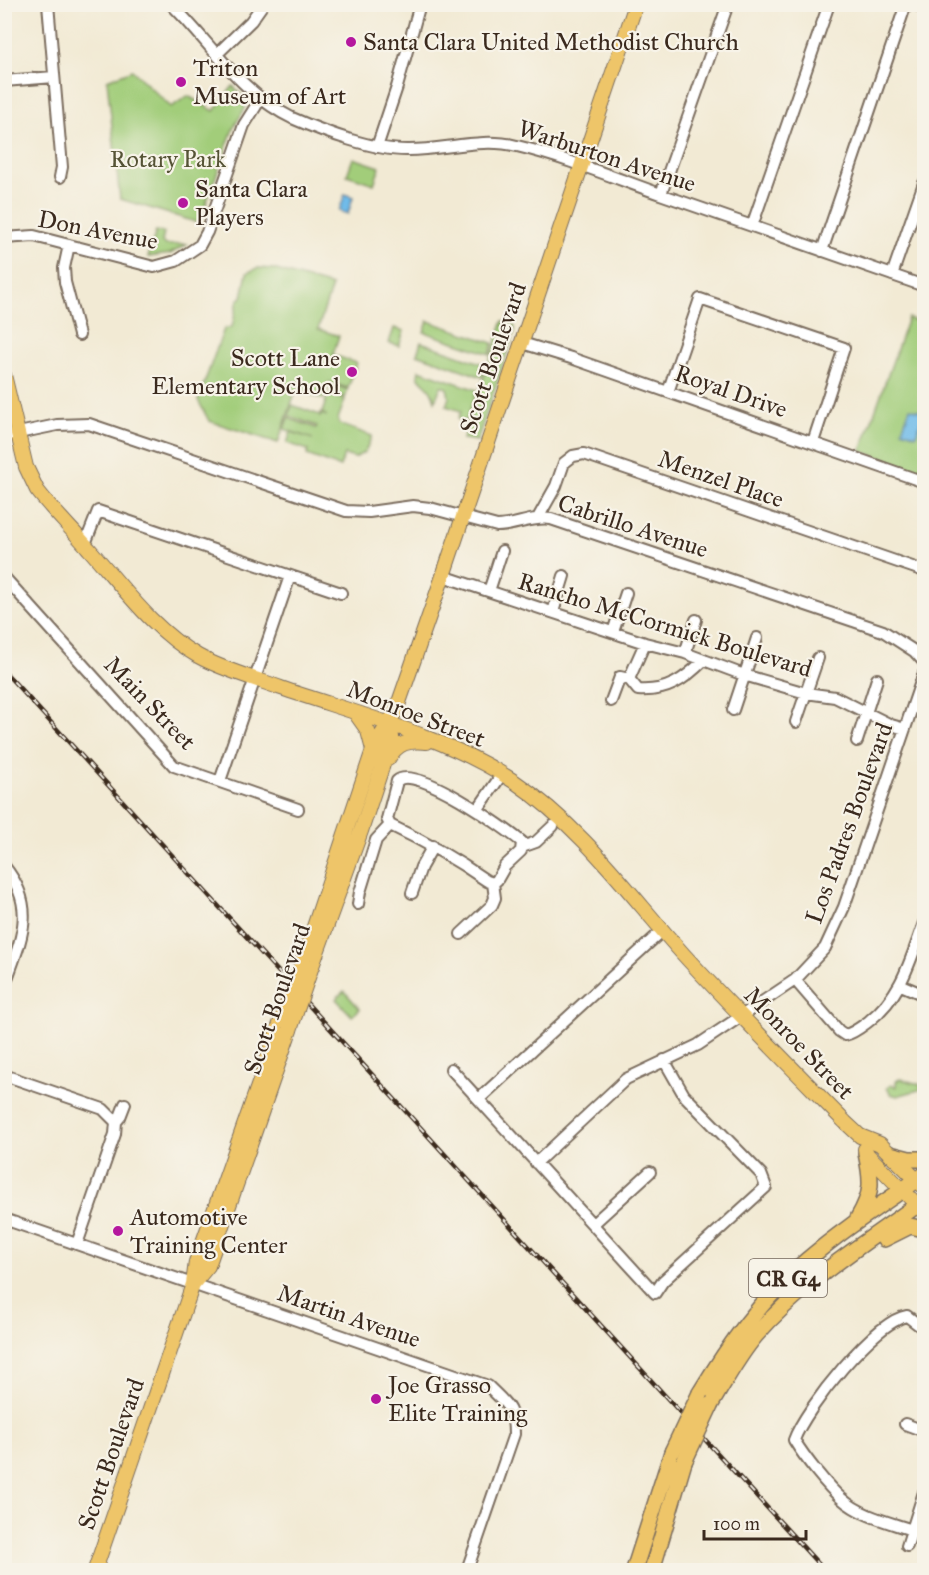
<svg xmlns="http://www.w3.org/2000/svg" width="929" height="1575" viewBox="0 0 929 1575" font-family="'IM FELL Great Primer',serif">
	<rect width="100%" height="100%" fill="#f7f3e8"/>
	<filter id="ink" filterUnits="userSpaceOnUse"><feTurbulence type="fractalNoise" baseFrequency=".0167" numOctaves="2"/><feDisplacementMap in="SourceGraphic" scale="12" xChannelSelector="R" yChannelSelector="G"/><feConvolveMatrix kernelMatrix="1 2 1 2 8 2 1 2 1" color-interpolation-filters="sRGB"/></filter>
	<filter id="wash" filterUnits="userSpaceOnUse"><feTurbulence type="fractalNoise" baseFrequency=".008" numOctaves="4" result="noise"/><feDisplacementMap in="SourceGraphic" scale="24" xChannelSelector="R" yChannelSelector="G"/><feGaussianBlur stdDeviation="1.35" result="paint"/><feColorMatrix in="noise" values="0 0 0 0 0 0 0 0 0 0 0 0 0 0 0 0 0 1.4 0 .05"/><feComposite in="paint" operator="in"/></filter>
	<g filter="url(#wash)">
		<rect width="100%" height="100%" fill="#f2ead4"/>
		<!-- green -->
		<path fill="#a2cd7a" stroke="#6e7c4c" stroke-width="1.5" d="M132,70L171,107L188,96L214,111L233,86L247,102L246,106L233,129L199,223L120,199L107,80Z
			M353,158L380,167L374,184L347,175Z
			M156,231L164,233L162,242L166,245L188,244L170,254L148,257Z
			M257,268L273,269L332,286L318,329L339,336L333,355L357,363L348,388L329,382L323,399L296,390L278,443L209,421L198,400L224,329L232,327L238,300L242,297L247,273Z
			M908,318L924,324V473L861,451Z
			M428,321L493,343L490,354L424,332Z
			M503,321L514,325L515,330L477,441L463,439Z
			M394,328L404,331L399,346L389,343Z
			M421,342L486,365L482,377L417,354Z
			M419,370L477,390L466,421L458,419L461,411L446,406L449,397L447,388L441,386L435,401C430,384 425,387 418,376Z
			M332,384L348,390L345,398L330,392Z
			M331,395L345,400L338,419L339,424L372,436L365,452L355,458L344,455L340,467L307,455L308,450L287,443L291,432L313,439L284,429L288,418L316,428L317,426L289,416L292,405L320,415V418L321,414L327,416L322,413L327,397Z
			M344,991L360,1009L352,1016L336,999Z
			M900,1079L919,1084L922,1089L897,1096L891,1094L887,1088L891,1085L896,1087V1081Z"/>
		<!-- water -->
		<path fill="#6fbbe9" stroke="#557284" stroke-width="1.5" d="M345,194L353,197L348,214L339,211Z
			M910,408L924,412L916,435L902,430Z"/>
	</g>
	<g filter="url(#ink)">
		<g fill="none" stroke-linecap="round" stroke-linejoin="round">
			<!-- minor casing -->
			<g stroke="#7b6d5e" stroke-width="14">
				<path id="minor" d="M48,4L62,167L60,177
					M171,4C211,43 240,93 292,118C324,132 375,151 409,150C446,150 481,137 517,146C567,158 615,178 663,195C750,226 837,256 924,286
					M915,4L924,8
					M217,54L251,21L263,4
					M4,81L54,77
					M377,147L397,87L420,4
					M661,194L728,4
					M752,226L829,4
					M4,238L34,236L154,267L176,261L200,245L207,232L244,125L256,106L258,98
					M69,245L64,268L65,282L79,335
					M822,251L906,4
					M892,275L924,183
					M522,343L571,358L924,482
					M668,392L700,299L844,348L813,442
					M4,436L57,425L89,424L346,511L369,512L413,506L430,508L497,526C515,526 532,516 551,519L883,631L914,651L924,662
					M538,518L556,486L564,463L573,456L584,454L924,571
					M85,544L98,511L341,593
					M443,576L645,643L685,653L744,675L806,693L835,697L891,725L905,729
					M4,577L174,766L298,809
					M489,591L502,551
					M553,612L564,576
					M613,632L626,593
					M645,643L629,679L638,690C667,692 684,680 704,660
					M685,653L696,620
					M611,701L620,677L629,679
					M733,710L757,638
					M796,722L818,658
					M857,741L877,679
					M220,781L290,576
					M478,809L502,774
					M390,825L387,819L397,781C415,763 505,828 522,842L521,851L505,866L497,880L493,883
					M390,825C426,842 454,858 487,881L493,883
					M522,847L536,842L553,826
					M4,866C39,909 20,941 4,987
					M412,893L421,867L433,846
					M358,904L360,892L376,840L390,825
					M461,934L492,905L495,898L493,883
					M795,980L839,1031L845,1035C854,1033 861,1027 869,1021C902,995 910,961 924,923
					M901,985L924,995
					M451,1069L655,1293L663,1281L766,1187L761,1174L684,1095L664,1060
					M4,1075L103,1109L116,1122L115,1134L77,1244
					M479,1099L663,930
					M116,1122L120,1117L125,1104
					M536,1163L626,1079L698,1045L795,980L825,948L844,907L924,673
					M4,1219L488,1386C506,1404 514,1407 514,1434L467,1570
					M593,1224L650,1172
					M905,1424L924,1431
					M912,1530C889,1522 861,1516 842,1499C827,1486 805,1458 794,1440C805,1409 875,1321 907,1316L924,1329
					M907,1546L924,1492"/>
			</g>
			<!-- major casing -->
			<g stroke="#7b6d5e" stroke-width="16">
				<path id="major" d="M4,375L26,467L37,490C53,511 72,529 89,549C122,586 154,631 198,656C223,670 254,678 281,688C360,715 445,736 515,782C583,828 630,895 684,955C736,1012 791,1067 845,1122L860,1136L880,1144L924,1187
					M356,714L368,731L373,750
					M388,759C398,742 409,740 427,742
					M304,957L373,750C380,735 390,723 397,708L443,576L636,4
					M312,966L361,831L392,737L389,724
					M865,1149L866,1153L924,1212
					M193,1284L208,1266L290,1030
					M95,1570L193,1284L196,1262L281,1021"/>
			</g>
			<!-- highway casing -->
			<g stroke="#7b6d5e" stroke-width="18">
				<path id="highway" d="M890,1154L909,1159H924
					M858,1218C873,1193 872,1181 866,1153
					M884,1239L910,1226L924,1229
					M700,1393C729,1345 762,1298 806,1261C843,1229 884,1203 924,1175
					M711,1404C725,1381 738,1356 756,1335C803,1281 867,1242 924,1200
					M634,1570L672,1452
					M652,1570L684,1462"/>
			</g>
			<!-- minor -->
			<use href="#minor" stroke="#fff" stroke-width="10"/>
			<!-- major -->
			<use href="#major" stroke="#eec569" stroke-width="14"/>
			<!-- highway -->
			<use href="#highway" stroke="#eec569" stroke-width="15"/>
			<!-- rail casing -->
			<g stroke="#3b2a1e" stroke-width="4.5">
				<path id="rail" d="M4,671L824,1570"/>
			</g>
			<!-- rail -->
			<use href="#rail" stroke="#f7f3e8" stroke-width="2" stroke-dasharray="7" stroke-linecap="butt"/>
			<!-- major-bridge casing -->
			<g stroke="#7b6d5e" stroke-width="16" stroke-linecap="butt">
				<path id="major-bridge" d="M281,1021L304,957
					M290,1030L312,966"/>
			</g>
			<!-- highway-bridge casing -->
			<g stroke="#7b6d5e" stroke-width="18" stroke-linecap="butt">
				<path id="highway-bridge" d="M672,1452L700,1393
					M684,1462L711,1404"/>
			</g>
			<!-- major-bridge -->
			<use href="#major-bridge" stroke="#eec569" stroke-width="14"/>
			<!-- highway-bridge -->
			<use href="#highway-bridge" stroke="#eec569" stroke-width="15"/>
		</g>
	</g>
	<!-- markers -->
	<g fill="#b5179e" stroke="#f7f3e8" stroke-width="2">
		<circle cx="351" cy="42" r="6"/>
		<circle cx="181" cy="82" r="6"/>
		<circle cx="183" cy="203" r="6"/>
		<circle cx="352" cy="372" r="6"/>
		<circle cx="118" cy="1231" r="6"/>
		<circle cx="376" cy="1399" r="6"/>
	</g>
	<g text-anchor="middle" stroke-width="4.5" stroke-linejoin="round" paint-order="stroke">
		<!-- shield labels -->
		<rect fill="#f7f3e8" stroke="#73665b" stroke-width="1.5" x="749" y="1259" width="78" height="38" rx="4.5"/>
		<g font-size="22" font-weight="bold" fill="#3b2a1e">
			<text x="788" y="1286">CR G4</text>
		</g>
		<!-- poi labels -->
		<g font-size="24" fill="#3b2a1e" stroke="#f7f3e8" text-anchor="start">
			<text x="363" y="50">Santa Clara United Methodist Church</text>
			<text x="193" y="76">Triton<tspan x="193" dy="28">Museum of Art</tspan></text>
			<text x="195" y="197">Santa Clara<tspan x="195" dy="28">Players</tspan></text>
			<text x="340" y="366" text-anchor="end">Scott Lane<tspan x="340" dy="28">Elementary School</tspan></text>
			<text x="130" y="1225">Automotive<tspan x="130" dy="28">Training Center</tspan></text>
			<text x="388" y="1393">Joe Grasso<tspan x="388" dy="28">Elite Training</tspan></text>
		</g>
		<!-- street labels -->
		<g font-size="24" fill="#3b2a1e" stroke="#f7f3e8">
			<text transform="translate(607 156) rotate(18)" y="8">Warburton Avenue</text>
			<text transform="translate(98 230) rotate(11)" y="8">Don Avenue</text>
			<text transform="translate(493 358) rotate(-71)" y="8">Scott Boulevard</text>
			<text transform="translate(731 391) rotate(19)" y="8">Royal Drive</text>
			<text transform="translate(721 479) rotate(19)" y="8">Menzel Place</text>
			<text transform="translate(633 526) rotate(18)" y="8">Cabrillo Avenue</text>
			<text transform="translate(665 625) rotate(17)" y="8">Rancho McCormick Boulevard</text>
			<text transform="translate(150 703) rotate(46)" y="8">Main Street</text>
			<text transform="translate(416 714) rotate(21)" y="8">Monroe Street</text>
			<text transform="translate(849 823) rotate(-70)" y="8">Los Padres Boulevard</text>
			<text transform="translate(277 999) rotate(-71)" y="8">Scott Boulevard</text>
			<text transform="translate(799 1043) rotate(46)" y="8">Monroe Street</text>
			<text transform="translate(349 1316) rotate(19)" y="8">Martin Avenue</text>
			<text transform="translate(111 1454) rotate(-71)" y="8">Scott Boulevard</text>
		</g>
		<!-- park labels -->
		<g font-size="24" fill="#555335" stroke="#f7f3e8">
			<text x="168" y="167">Rotary Park</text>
		</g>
	</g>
	<!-- margin -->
	<rect width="929" height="1575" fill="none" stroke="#f7f3e8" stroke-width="24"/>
	<!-- scale -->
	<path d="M704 1530v9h102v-9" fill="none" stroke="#3b2a1e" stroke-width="3"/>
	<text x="713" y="1530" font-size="18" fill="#3b2a1e" stroke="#f7f3e8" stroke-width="4.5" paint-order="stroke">100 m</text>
</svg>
